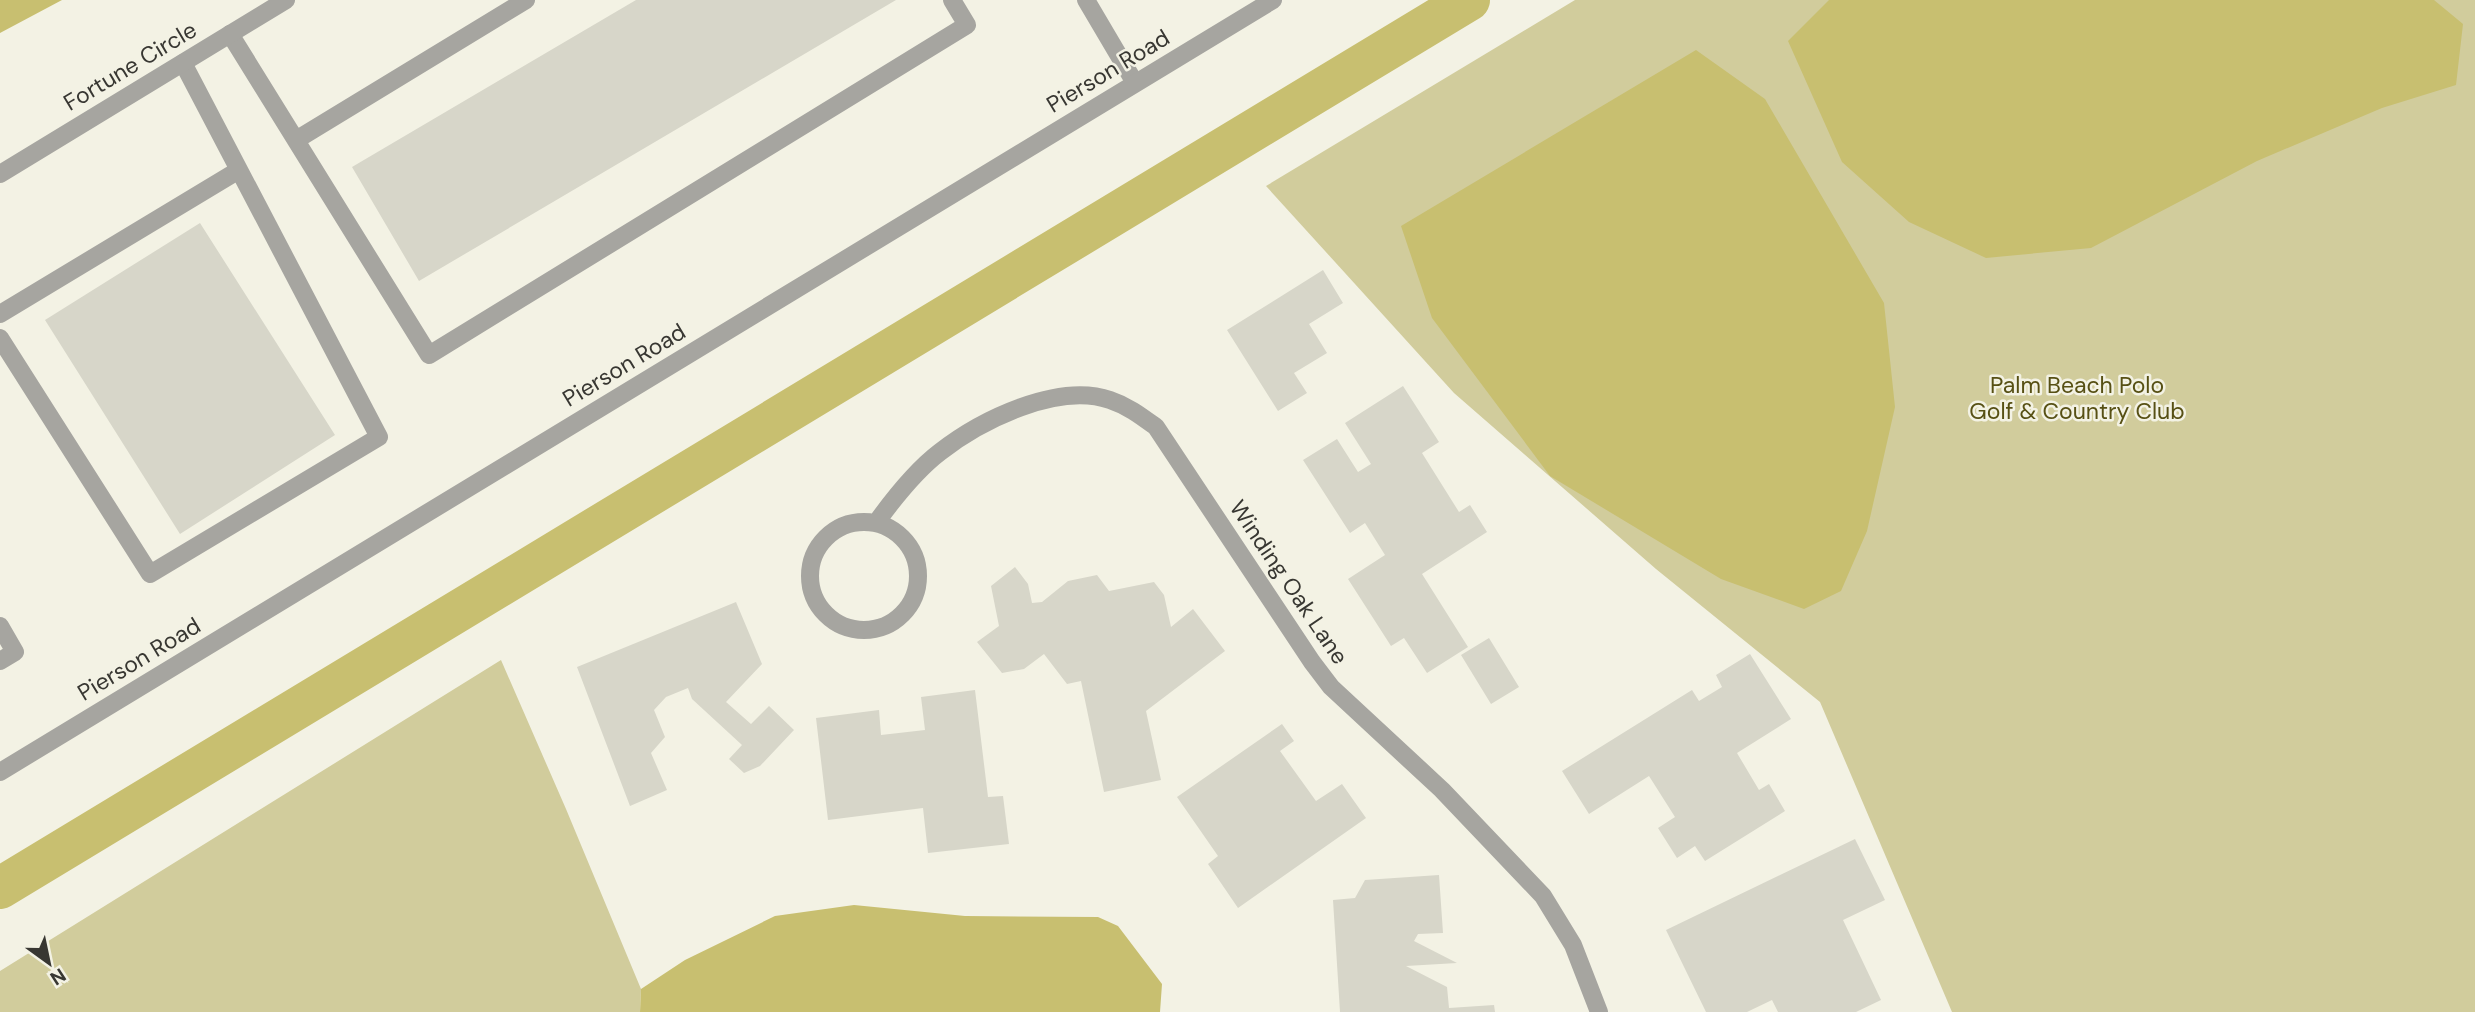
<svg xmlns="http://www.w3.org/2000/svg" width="2475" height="1012" viewBox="0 0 2475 1012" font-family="'DM Sans',sans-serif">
	<rect width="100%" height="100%" fill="#f3f2e4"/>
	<!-- green -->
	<path fill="#d1cc9c" d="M1575,0H2475V1012H1952L1820,702L1656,569L1454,393L1266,186Z
		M501,660L566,809L641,989L640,1012H0V971Z"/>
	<!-- water -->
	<path fill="#c8bf70" d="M0,0H62L0,33Z
		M1829,0H2434L2463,24L2456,85L2382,108L2257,161L2091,248L1986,258L1909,222L1842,162L1788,41Z
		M1696,50L1765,99L1884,303L1895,407L1867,531L1841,591L1804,609L1721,579L1550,476L1432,318L1401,226Z
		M854,905L965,916L1098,917L1118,926L1162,984L1160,1012H640L641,989L685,960L775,916Z"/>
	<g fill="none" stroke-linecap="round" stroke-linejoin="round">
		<!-- canal -->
		<path stroke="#c8bf70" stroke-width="42" d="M0,888L1469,0"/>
	</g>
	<!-- building -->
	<path fill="#d7d6c9" d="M636,0H896L419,281L352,167Z
		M200,223L335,435L180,534L45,320Z
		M1323,270L1343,303L1309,324L1327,353L1294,373L1307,393L1278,411L1227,330Z
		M1403,386L1439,442L1422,453L1459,512L1470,505L1487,532L1422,574L1468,647L1427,673L1404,638L1391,646L1348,579L1385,555L1365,523L1350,533L1303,460L1337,439L1358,472L1371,464L1345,423Z
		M1015,567L1028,584L1032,603L1042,602L1068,581L1097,575L1109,591L1154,582L1164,595L1171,627L1193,609L1225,651L1146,711L1161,780L1104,792L1081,681L1067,684L1044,654L1024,669L1002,673L977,642L999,626L991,586Z
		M736,602L762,664L726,702L751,724L769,706L794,730L760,766L744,773L729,759L742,745L692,699L688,688L666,697L654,710L665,737L651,753L667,790L630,806L577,667Z
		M1489,638L1519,687L1491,704L1461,655Z
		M1750,654L1791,719L1737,753L1759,790L1769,784L1785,811L1705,861L1695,846L1677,858L1658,828L1675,817L1649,776L1589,814L1562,771L1692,690L1699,701L1722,687L1716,675Z
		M975,690L988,797L1003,796L1009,844L928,853L923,808L828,820L816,718L879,710L881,735L925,730L921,697Z
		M1282,724L1294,741L1280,751L1316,801L1342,784L1366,818L1238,908L1208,864L1218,856L1177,797Z
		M1855,839L1885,900L1843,920L1881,1000L1856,1012H1778L1772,1000L1747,1012H1706L1666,930Z
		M1439,875L1443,933L1418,934L1414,941L1457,963L1406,966L1447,987L1449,1008L1494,1005L1495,1012H1340L1333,900L1355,898L1365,880Z"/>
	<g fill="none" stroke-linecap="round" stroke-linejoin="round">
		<!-- service -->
		<path stroke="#a6a5a0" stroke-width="18" d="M230,34L429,355L967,25L952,0
			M296,140L526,0
			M0,314L239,170
			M0,338L150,574L379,437L183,63
			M0,626L15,652L0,661"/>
		<!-- minor -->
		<path stroke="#a6a5a0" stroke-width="18" d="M1086,0L1135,83
			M0,174L286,0
			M810 576a54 54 0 1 1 108 0a54 54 0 1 1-108 0Z
			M876,523C894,498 915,471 940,452C981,420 1058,382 1110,400C1128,406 1141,416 1156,427L1312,662L1331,687L1442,790L1543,896L1573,945L1599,1012"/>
		<!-- tertiary -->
		<path stroke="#a6a5a0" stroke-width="18" d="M0,772L1273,0"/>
	</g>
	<g text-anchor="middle" stroke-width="5" stroke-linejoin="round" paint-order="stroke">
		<!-- street labels -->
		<g font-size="23" fill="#383732" stroke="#f3f2e4">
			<text transform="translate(130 66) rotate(-31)" y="8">Fortune Circle</text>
			<text transform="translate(1108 71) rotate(-31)" y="8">Pierson Road</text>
			<text transform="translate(624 365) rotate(-31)" y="8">Pierson Road</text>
			<text transform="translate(1289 582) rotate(56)" y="8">Winding Oak Lane</text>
			<text transform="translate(139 659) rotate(-31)" y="8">Pierson Road</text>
		</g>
		<!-- park labels -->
		<g font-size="23" fill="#575014" stroke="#f3f2e4">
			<text x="2077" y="393">Palm Beach Polo<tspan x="2077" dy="26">Golf &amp; Country Club</tspan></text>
		</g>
	</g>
	<!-- north arrow -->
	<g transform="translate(49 963) rotate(147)" stroke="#f3f2e4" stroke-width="5" paint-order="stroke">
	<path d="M0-5L12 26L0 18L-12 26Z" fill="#383732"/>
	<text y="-10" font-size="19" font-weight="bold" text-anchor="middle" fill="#383732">N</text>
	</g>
</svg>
